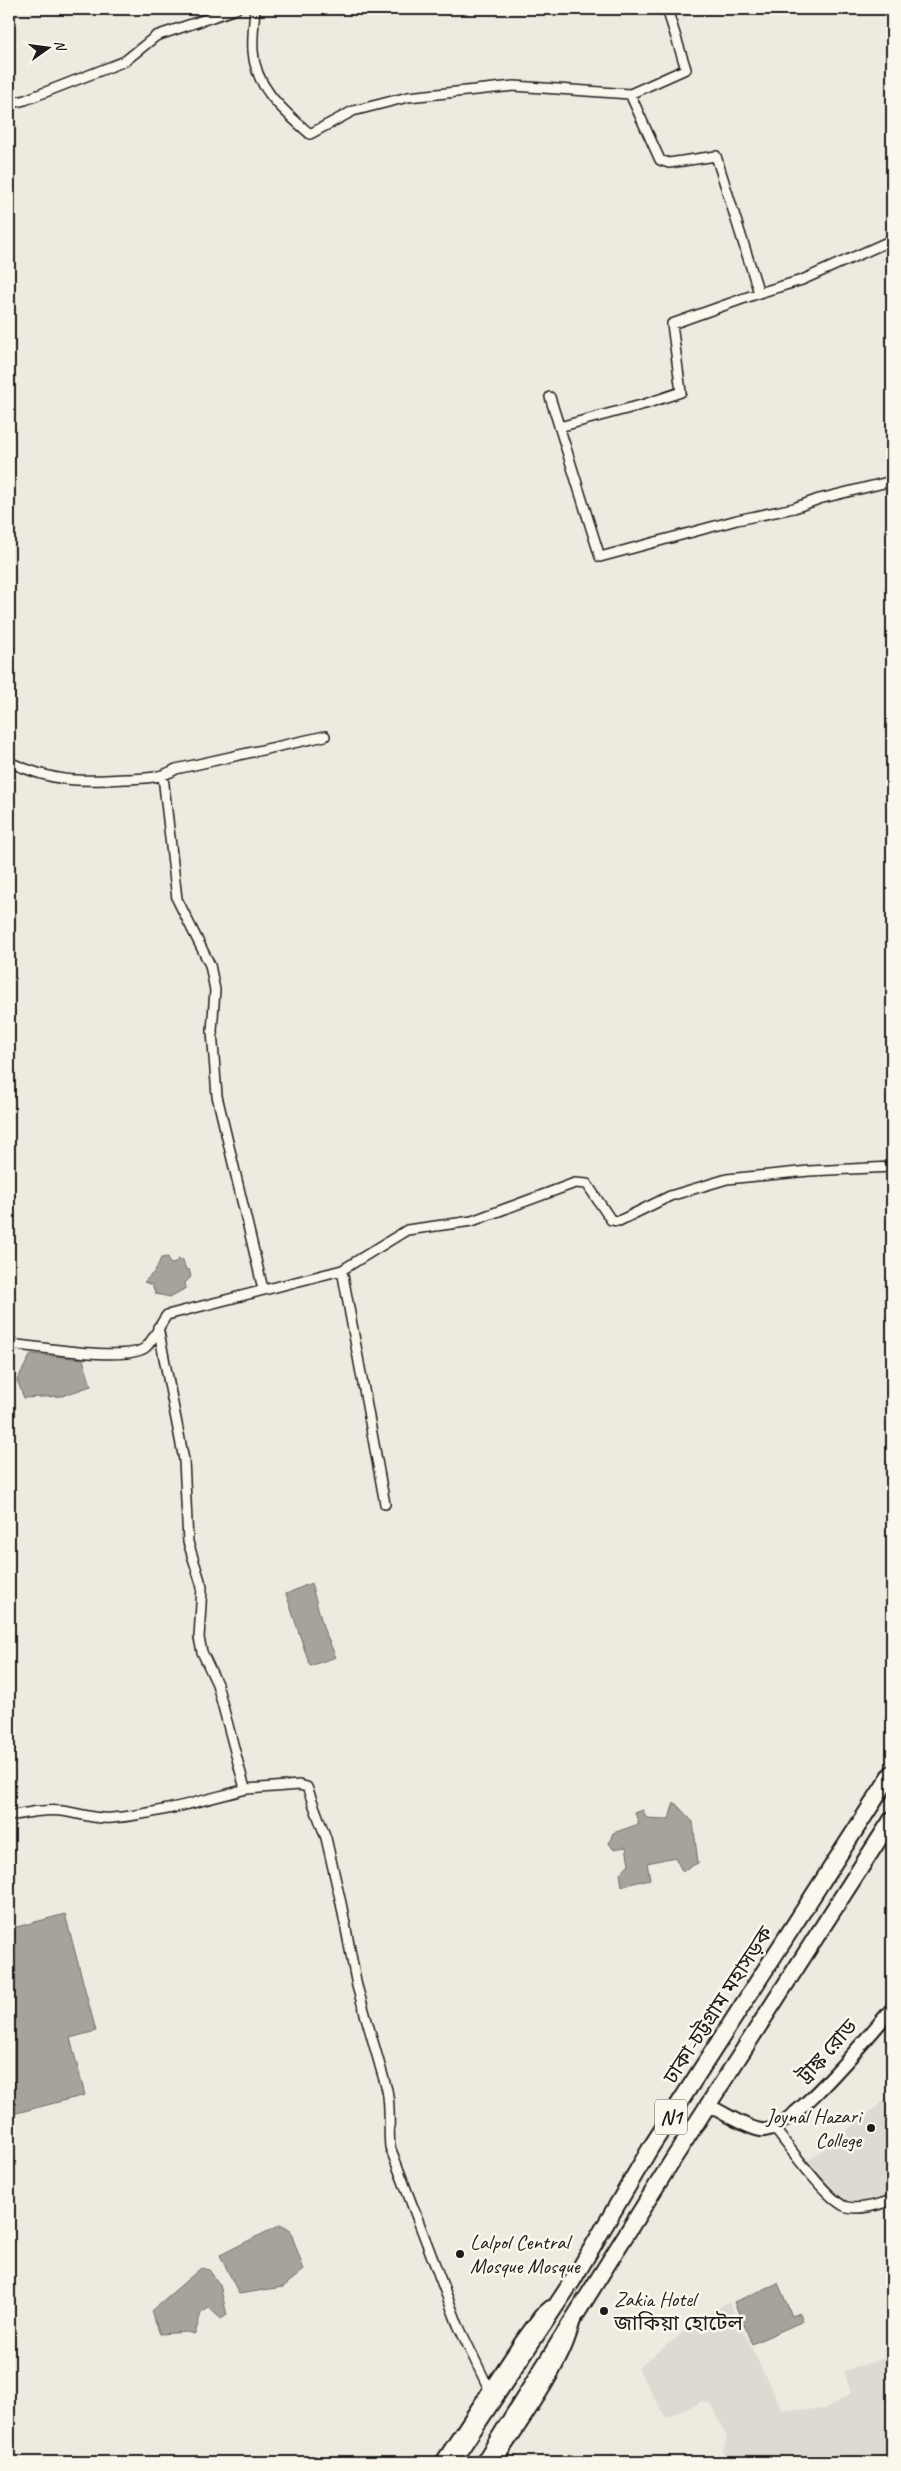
<svg xmlns="http://www.w3.org/2000/svg" width="901" height="2471" viewBox="0 0 901 2471" font-family="Caveat,'Noto Sans Bengali',sans-serif">
	<rect width="100%" height="100%" fill="#eeeadf"/>
	<filter id="ink" filterUnits="userSpaceOnUse"><feTurbulence type="fractalNoise" baseFrequency=".02" numOctaves="2"/><feDisplacementMap in="SourceGraphic" scale="10" xChannelSelector="R" yChannelSelector="G"/><feConvolveMatrix kernelMatrix="1 2 1 2 8 2 1 2 1" color-interpolation-filters="sRGB"/></filter>
	<g filter="url(#ink)">
		<!-- built -->
		<path fill="#dedad1" d="M892,2094V2195L870,2203L847,2202L806,2163Z
			M729,2302L782,2410L826,2409L851,2393L844,2371L892,2356V2462H731L723,2451L727,2438L711,2404L703,2401L666,2418L638,2368L702,2317Z"/>
		<!-- water -->
		<path fill="#a6a39d" stroke="#6f6d69" d="M168,1257L169,1263L174,1264L178,1259L183,1260L186,1270L189,1269L191,1277L185,1283L186,1288L170,1297L156,1294L152,1285L144,1282L155,1271L161,1258Z
			M31,1354L83,1359L91,1386L62,1396L24,1398L17,1380Z
			M311,1583L324,1630L336,1657L310,1666L286,1594Z
			M674,1802L693,1822L698,1863L682,1871L675,1857L647,1863L650,1879L622,1886L620,1873L629,1864L626,1847L613,1849L609,1843L613,1833L639,1824L635,1813L643,1810L646,1818L669,1819Z
			M65,1914L96,2031L70,2038L85,2095L9,2115V1929Z
			M280,2225L290,2230L304,2270L283,2287L239,2294L220,2255Z
			M201,2268L209,2270L220,2285L227,2315L221,2319L209,2308L201,2313L195,2334L187,2332L160,2334L151,2311Z
			M778,2283L792,2316L800,2313L803,2321L752,2344L734,2302Z"/>
		<g fill="none" stroke-linecap="round" stroke-linejoin="round">
			<!-- minor casing -->
			<g stroke="#1c1c1c" stroke-width="12">
				<path id="minor" d="M255,9C254,23 252,37 253,51C255,88 284,111 310,134L353,111L408,97L514,86L630,94L686,69L667,9
					M630,94L660,160L669,163L716,156L759,293
					M9,104L25,100L125,61L156,36L236,9
					M550,397L600,557L737,520L794,508L819,499L892,481
					M559,427L645,404L681,392L672,324L759,293L802,280L892,240
					M9,762C54,782 76,782 125,779C145,778 159,779 176,769L325,736
					M163,776L177,899L210,965L215,990L212,1031L217,1096L263,1289
					M342,1270L385,1504
					M158,1327L184,1460L188,1542L202,1587L199,1638L202,1652L217,1684L244,1785L247,1789L299,1785L307,1787L326,1838L341,1903L357,1986L387,2090C391,2109 388,2128 390,2147L458,2325L489,2389
					M9,1344C34,1346 129,1363 146,1347C154,1339 160,1324 167,1315L342,1270L407,1230L472,1221L575,1183L587,1184L611,1220L619,1221L670,1196L727,1179L809,1171L892,1167
					M9,1816C26,1813 45,1809 62,1811C79,1813 95,1820 112,1818C158,1814 203,1800 247,1789
					M774,2128C787,2144 829,2203 847,2207C862,2210 878,2205 892,2200"/>
			</g>
			<!-- secondary casing -->
			<g stroke="#1c1c1c" stroke-width="16">
				<path id="secondary" d="M709,2106C725,2113 744,2127 761,2130C789,2135 872,2031 892,2009
					M442,2462L521,2342L540,2316L550,2307
					M495,2462C519,2425 564,2365 573,2323"/>
			</g>
			<!-- trunk casing -->
			<g stroke="#1c1c1c" stroke-width="19">
				<path id="trunk" d="M452,2462L573,2280L651,2147L892,1773
					M484,2462L672,2161L892,1819"/>
			</g>
			<!-- minor -->
			<use href="#minor" stroke="#fbf7ec" stroke-width="9"/>
			<!-- secondary -->
			<use href="#secondary" stroke="#fbf7ec" stroke-width="12"/>
			<!-- trunk -->
			<use href="#trunk" stroke="#fbf7ec" stroke-width="15"/>
		</g>
	</g>
	<!-- markers -->
	<g fill="#1c1c1c" stroke="#fbf7ec" stroke-width="2">
		<circle cx="871" cy="2128" r="5"/>
		<circle cx="460" cy="2254" r="5"/>
		<circle cx="604" cy="2311" r="5"/>
	</g>
	<g text-anchor="middle" stroke-width="5" stroke-linejoin="round" paint-order="stroke">
		<!-- shield labels -->
		<rect fill="#fbf7ec" stroke="#5f5e5a" stroke-width="1" x="655" y="2099.5" width="32" height="35" rx="4"/>
		<g font-size="20" font-weight="bold" fill="#1c1c1c">
			<text x="671" y="2124">N1</text>
		</g>
		<!-- street labels -->
		<g font-size="21" fill="#1c1c1c" stroke="#fbf7ec">
			<text transform="translate(718 2005) rotate(-57)" y="7">ঢাকা-চট্টগ্রাম মহাসড়ক</text>
			<text transform="translate(827 2051) rotate(-48)" y="7">ট্রাঙ্ক রোড</text>
		</g>
		<!-- poi labels -->
		<g font-size="21" fill="#1c1c1c" stroke="#fbf7ec" text-anchor="start">
			<text x="861" y="2123" text-anchor="end">Joynal Hazari<tspan x="861" dy="24">College</tspan></text>
			<text x="470" y="2249">Lalpol Central<tspan x="470" dy="24">Mosque Mosque</tspan></text>
			<text x="614" y="2306">Zakia Hotel<tspan x="614" dy="24">জাকিয়া হোটেল</tspan></text>
		</g>
	</g>
	<!-- margin -->
	<rect width="901" height="2471" fill="none" stroke="#fbf7ec" stroke-width="30"/>
	<rect x="15" y="15" width="871" height="2441" fill="none" stroke="#1c1c1c" stroke-width="2" filter="url(#ink)"/>
	<!-- north arrow -->
	<g transform="translate(48 48) rotate(76)" stroke="#fbf7ec" stroke-width="4" paint-order="stroke">
	<path d="M0-4L9 19L0 12L-9 19Z" fill="#1c1c1c"/>
	<text y="-8" font-size="14" font-weight="bold" text-anchor="middle" fill="#1c1c1c">N</text>
	</g>
</svg>
